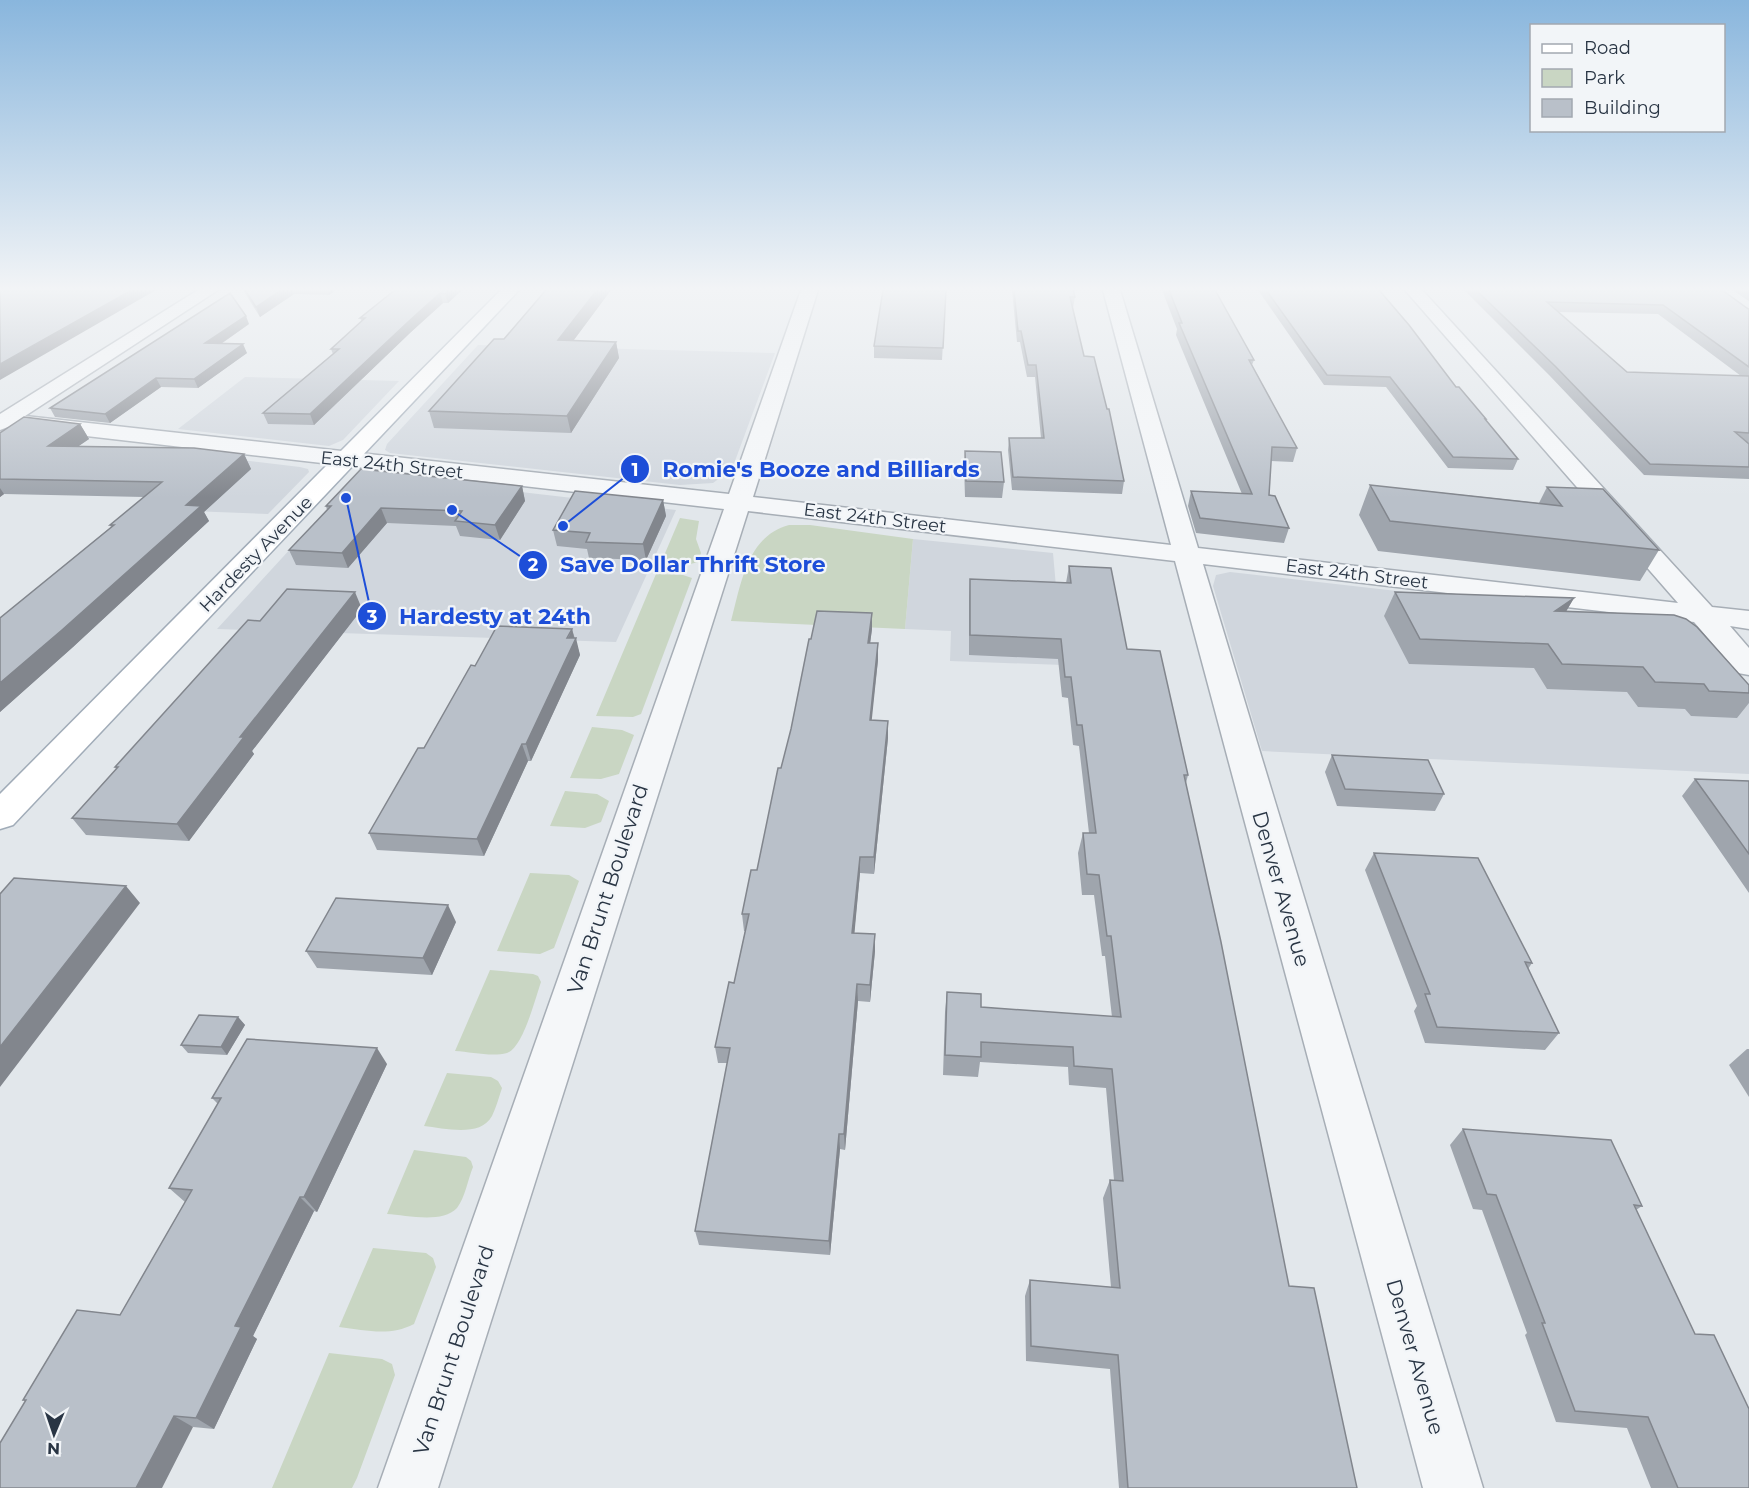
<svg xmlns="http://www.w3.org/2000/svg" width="1749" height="1488" viewBox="0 0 1749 1488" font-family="Montserrat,sans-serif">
	<rect width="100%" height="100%" fill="#e2e7eb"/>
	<!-- built -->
	<path fill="#d0d6dd" d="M478,345L775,353L732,469L713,483L680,485L390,453L385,450L387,444Z
		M245,377L399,381L343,440L329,446L178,429Z
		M199,455L300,467L308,469L309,472L268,514L138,509Z
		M375,475L676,510L616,642L217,629L348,486Z
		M913,539L1053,553L1063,665L950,661L951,631L905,629Z
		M1230,572L1661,621L1749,689V774L1262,751L1213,586L1216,575Z"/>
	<!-- green -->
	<path fill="#c9d6c3" d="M680,518L699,521L696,539L701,553L698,562L683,566L660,565Z
		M789,525H810L913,539L905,629L731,621C741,584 747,536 789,525Z
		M656,574L683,575L692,578L641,714L633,717L596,716Z
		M592,727L622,730L634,735L619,774L601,779L570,778Z
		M565,791L597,794L609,801L601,822L585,828L550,826Z
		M530,873L569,875L579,881L554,948L540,954L497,951Z
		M490,970L533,974L538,976L541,982C535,999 523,1048 507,1053C492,1057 471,1052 455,1051Z
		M447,1073L491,1077L498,1081L502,1088C499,1097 496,1108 492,1116C480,1138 444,1128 424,1126Z
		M414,1150L466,1157L471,1161L473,1167C468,1179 465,1198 457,1208C442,1224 406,1215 387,1214Z
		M373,1248L426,1253L433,1258L436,1267L414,1324C389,1337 366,1330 339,1327Z
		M329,1353L382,1359L392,1364L395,1375L357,1478L352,1488H272Z"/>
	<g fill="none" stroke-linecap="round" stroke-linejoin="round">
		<!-- minor casing -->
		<g stroke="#a7aeb6" stroke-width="3">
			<path id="minor" d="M198,290H218L25,416L729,494L801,290H818L753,497L1171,545L1103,290H1120L1198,548L1678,603L1405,290H1422L1712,607L1749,611V629L1730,626L1749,648V675L1738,673L1694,622L1203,564L1483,1488H1423L1175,561L748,511L438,1488H378L724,509L8,427L0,430V414Z"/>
		</g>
		<!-- major casing -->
		<g stroke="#a1acb8" stroke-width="3">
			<path id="major" d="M501,290H519L13,825L0,829V794Z"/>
		</g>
		<!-- minor -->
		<use href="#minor" fill="#f5f7f9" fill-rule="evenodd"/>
		<!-- major -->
		<use href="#major" fill="#fff" fill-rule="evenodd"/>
	</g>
	<!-- wall -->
	<path fill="#9fa5ad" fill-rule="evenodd" d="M243,290H336L329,295L294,294L260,317Z
		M395,290H462L448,303H443L411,332L314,425L268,424L263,413L333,354L331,349L362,322L360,318Z
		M546,290H611L573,341L616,342L619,358L571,433L434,428L429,411L504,339Z
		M946,290L942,360L874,358V346Z
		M1012,290H1075L1074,293L1075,297L1073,308L1084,356L1124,481L1122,494L1012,490L1008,450L1009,438H1041L1035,377H1027L1020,342H1017Z
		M1162,290H1215L1254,360L1252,365L1297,448L1293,462L1271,461L1269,495L1289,528L1284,543L1196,533L1188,506L1191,491L1242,494L1176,335L1177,329Z
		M1258,290H1379L1456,387L1486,419V421L1518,459L1513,470L1448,468L1386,387L1324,385Z
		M1464,290H1722L1747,308L1749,309V479L1644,475L1550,376ZM1558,312L1658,314L1741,376L1627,372Z
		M1732,290H1749V301Z
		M249,324L221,344L247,353L198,388L161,387L110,423L55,417L50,408Z
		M80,424L89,439L77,447L244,454L251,469L204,512L209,521L73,647L0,712V618L111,527L110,525L144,497L4,494L0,497V433Z
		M965,451L1004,482L1002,498L965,497L964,466Z
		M1370,485L1539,503L1547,487L1659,550L1640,581L1378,551L1359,515Z
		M522,486L525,501L500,540L460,536L456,526L387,523L348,568L296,565L289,550L327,510L326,506Z
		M663,500L666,516L646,560L589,558L587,549L557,546L553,530Z
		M1069,566L1127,649L1188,775L1186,783L1289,1286L1357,1488H1119L1110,1369L1026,1361L1025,1296L1030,1280L1111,1287L1103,1198L1110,1180H1114L1106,1088L1069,1085L1068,1067L980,1062L978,1077L943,1075L945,1012L947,992L981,1007L1112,1017L1105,956H1102L1094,895H1082L1078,853L1083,833H1089L1079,746L1073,745L1068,698L1062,697L1058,659L969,655V598L970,579L1066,583Z
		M1395,592L1574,598L1566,611L1749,685V703L1737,718L1691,716L1685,709L1638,707L1627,692L1547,689L1534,668L1409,664L1384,616Z
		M362,609L252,751L254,754L189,841L86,835L72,818L116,769L115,767L260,621Z
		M572,629L580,655L531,761H528L484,856L377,850L369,833L424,748L475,666Z
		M872,629L870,643H878V660L871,720L888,721V738L874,874L860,873L854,933L875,951L870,1002L858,1001L845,1150L840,1149L830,1255L699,1245L695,1231L727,1063H718L715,1047L734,983L745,931H744L742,914L757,870L791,729L811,639Z
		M1332,755L1444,794L1435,811L1337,806L1325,772Z
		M1695,779L1749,781V893L1682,796Z
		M1374,853L1532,963L1528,969L1559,1033L1545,1050L1425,1043L1414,1011L1417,1006L1365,870Z
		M456,922L432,975L317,968L306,951Z
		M238,1017L245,1025L227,1055L188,1053L181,1045Z
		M1747,1049H1749V1097L1729,1065Z
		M387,1064L317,1212L314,1211L253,1336L257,1339L214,1429L193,1427L25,1401L23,1400L120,1315L185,1202L169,1188L218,1104L212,1098Z
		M1463,1129L1642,1206L1636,1210L1749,1488H1651L1627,1428L1556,1422L1525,1335L1527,1333L1482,1210L1473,1209L1450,1145Z"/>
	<!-- shaded-wall -->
	<path fill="#82868d" d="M132,290H156L0,380V364Z
		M281,290H292L294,294L260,317L256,307Z
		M328,290H336L329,295Z
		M449,290H462L448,303L445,294Z
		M597,290H611L562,356L558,340Z
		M440,293L443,303L411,332L314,425L310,414L408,322Z
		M246,316L249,324L209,352L205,343Z
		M616,342L619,358L571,433L567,416Z
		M243,344L247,353L198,388L194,379Z
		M156,378L161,387L110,423L105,414Z
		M80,424L89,439L57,461L48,446Z
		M244,454L251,469L204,512L209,521L73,647L0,712V683L186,505Z
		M522,486L525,501L500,540L495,525Z
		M0,488L4,494L0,497Z
		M663,500L666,516L646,560L643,544Z
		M381,508L387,523L348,568L342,553Z
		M355,592L362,609L252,751L254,754L189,841L177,824L240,737Z
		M1574,598L1560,622L1555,611Z
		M872,613V629L868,659V643Z
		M572,629L575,641L576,638L580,655L531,761L526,744Z
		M878,643V660L870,737V720Z
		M888,721V738L874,874V857Z
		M522,744L528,761L484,856L477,839Z
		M860,857V873L853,949L852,933Z
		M126,886L140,903L0,1087V1047Z
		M448,905L456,922L432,975L423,958Z
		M875,934V951L870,1002V985Z
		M857,984L858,1001L845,1150L844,1134Z
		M238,1017L245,1025L227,1055L221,1047Z
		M377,1048L387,1064L317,1212L304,1197Z
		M839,1134L840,1149L830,1255L829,1241Z
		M300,1197L314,1211L253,1336L257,1339L214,1429L196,1418L235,1326Z
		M174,1416L193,1427L162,1488H136Z"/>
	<!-- building -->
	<path fill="#b9c0c9" stroke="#82868d" stroke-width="1.5" d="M0,290H132L0,364Z
		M245,290H281L256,307Z
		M395,290H449L445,294L440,293L408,322L310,414L263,413L339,349H331L365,318H360Z
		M546,290H597L558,340L616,342L567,416L429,411L494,339H504Z
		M883,290H946L943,348L874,346Z
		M1014,290H1073L1075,297H1070L1084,356L1094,357L1107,409H1109L1124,481L1013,477L1009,438H1044L1036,365H1028L1021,331H1018Z
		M1169,290H1215L1254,360H1249L1297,448L1272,447L1269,495L1275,496L1289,528L1200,518L1191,491L1252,494L1179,323H1182Z
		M1266,290H1379L1409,325L1456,387H1459L1486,419H1485L1518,459L1453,457L1390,377L1327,375Z
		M1476,290H1722L1747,308L1749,309V367L1663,305L1547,302L1627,372L1749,376V433L1735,432L1749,444V467L1650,464L1555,366Z
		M230,293L246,316L205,343L243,344L194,379L156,378L105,414L50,408Z
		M24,417L80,424L48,446L194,448L244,454L186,505L201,506L62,630L0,683V618L114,525H110L162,482L0,479V433Z
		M965,451L1001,452L1004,482L966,481Z
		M361,469L522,486L495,525L455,521L462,511L381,508L342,553L289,550L331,506H326Z
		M1370,485L1562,506L1547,487L1603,489L1659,550L1390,521Z
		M575,491L663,500L643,544L586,542L590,533L553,530Z
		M1069,566L1111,568L1127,649L1160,651L1188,775H1184L1221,942L1289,1286L1314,1288L1357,1488H1128L1118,1355L1031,1346L1030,1280L1120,1288L1110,1180L1123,1181L1112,1069L1074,1066L1073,1047L981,1042V1057L945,1055L947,992L981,994V1007L1121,1017L1111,936H1107L1099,875L1087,874L1083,833H1096L1082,725H1077L1071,677H1065L1061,639L970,635V579L1071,583Z
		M287,589L355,592L240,737H244L177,824L72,818L118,767H115L248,620L260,621Z
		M1395,592L1574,598L1555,611L1674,615L1686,619L1697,627L1749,685V693L1709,691L1704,684L1655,682L1643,667L1562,664L1548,644L1420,639Z
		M817,611L872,613L868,643H878L870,720L888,721L874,857H860L852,933L875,934L870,985L857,984L844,1134H839L829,1241L695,1231L730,1048L715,1047L729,982L734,983L749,914H742L751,870H757L778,768H781L791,729L809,639H811Z
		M497,626L572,629L567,638H576L526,744H522L477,839L369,833L418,748H424L471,665L475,666Z
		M1332,755L1428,760L1444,794L1345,789Z
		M1695,779L1749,781V854Z
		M1374,853L1478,858L1532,963L1525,962L1559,1033L1437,1027L1425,994H1430Z
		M14,878L126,886L0,1047V894Z
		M336,898L448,905L423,958L306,951Z
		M199,1015L238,1017L221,1047L181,1045Z
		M247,1039L377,1048L304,1197H300L235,1326L241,1327L196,1418L174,1416L136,1488H0V1443L26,1400H23L77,1310L120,1315L192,1190L169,1188L221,1098H212Z
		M1463,1129L1611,1140L1642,1206L1634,1205L1695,1334L1714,1335L1749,1409V1488H1678L1648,1417L1575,1411L1542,1323H1545L1496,1195L1487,1194Z"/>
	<!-- sky -->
	<linearGradient id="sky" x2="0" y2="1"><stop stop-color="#89b6dd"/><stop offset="0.58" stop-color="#f2f4f6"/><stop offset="1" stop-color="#f2f4f6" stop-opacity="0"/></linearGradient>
	<rect width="1749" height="498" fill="url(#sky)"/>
	<g text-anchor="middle" stroke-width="4.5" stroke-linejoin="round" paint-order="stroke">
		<!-- far-street labels -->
		<g font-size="18" fill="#293544" stroke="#f2f5f8">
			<text transform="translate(392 465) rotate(6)" y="6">East 24th Street</text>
			<text transform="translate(875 518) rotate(7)" y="6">East 24th Street</text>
			<text transform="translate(256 554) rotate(-46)" y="6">Hardesty Avenue</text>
			<text transform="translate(1357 574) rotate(7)" y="6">East 24th Street</text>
		</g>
		<!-- street labels -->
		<g font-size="21" fill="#293544" stroke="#f2f5f8">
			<text transform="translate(608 889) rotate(-72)" y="7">Van Brunt Boulevard</text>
			<text transform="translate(1281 889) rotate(74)" y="7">Denver Avenue</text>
			<text transform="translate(454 1350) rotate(-72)" y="7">Van Brunt Boulevard</text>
			<text transform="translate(1415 1357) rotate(74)" y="7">Denver Avenue</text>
		</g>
	</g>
	<!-- callouts -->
	<path fill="none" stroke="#1d4ed8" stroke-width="2" d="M563 526L635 469M452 510L533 565M346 498L372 616"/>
	<g fill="#1d4ed8" stroke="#f2f5f8" stroke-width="2">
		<circle cx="563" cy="526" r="6"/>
		<circle cx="452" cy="510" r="6"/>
		<circle cx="346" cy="498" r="6"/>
		<circle cx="635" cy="469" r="15"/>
		<circle cx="533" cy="565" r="15"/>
		<circle cx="372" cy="616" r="15"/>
	</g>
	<g font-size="18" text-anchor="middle" font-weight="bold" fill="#fff">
		<text x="635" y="476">1</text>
		<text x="533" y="571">2</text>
		<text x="372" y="623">3</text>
	</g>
	<g font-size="22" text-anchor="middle" font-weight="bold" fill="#1d4ed8" stroke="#f2f5f8" stroke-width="4.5" stroke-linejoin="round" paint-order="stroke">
		<text x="821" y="477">Romie's Booze and Billiards</text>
		<text x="693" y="572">Save Dollar Thrift Store</text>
		<text x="495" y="624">Hardesty at 24th</text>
	</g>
	<!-- legend -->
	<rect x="1530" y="24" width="195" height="108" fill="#f2f5f8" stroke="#a2a8b0" stroke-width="1.5"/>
	<rect x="1542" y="44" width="30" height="9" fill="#ffffff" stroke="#a2a8b0" stroke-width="1.5"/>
	<text x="1584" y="54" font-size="18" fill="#293544">Road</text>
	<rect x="1542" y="69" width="30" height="18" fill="#c9d6c3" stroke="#a2a8b0" stroke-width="1.5"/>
	<text x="1584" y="84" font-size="18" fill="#293544">Park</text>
	<rect x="1542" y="99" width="30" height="18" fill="#b9c0c9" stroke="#a2a8b0" stroke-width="1.5"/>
	<text x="1584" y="114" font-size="18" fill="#293544">Building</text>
	<!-- north arrow -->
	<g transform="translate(54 1434) rotate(182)" stroke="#f2f5f8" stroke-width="4.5" paint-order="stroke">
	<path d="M0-4.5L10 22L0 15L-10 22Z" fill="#293544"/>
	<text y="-9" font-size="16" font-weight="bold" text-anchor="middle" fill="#293544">N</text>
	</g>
</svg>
